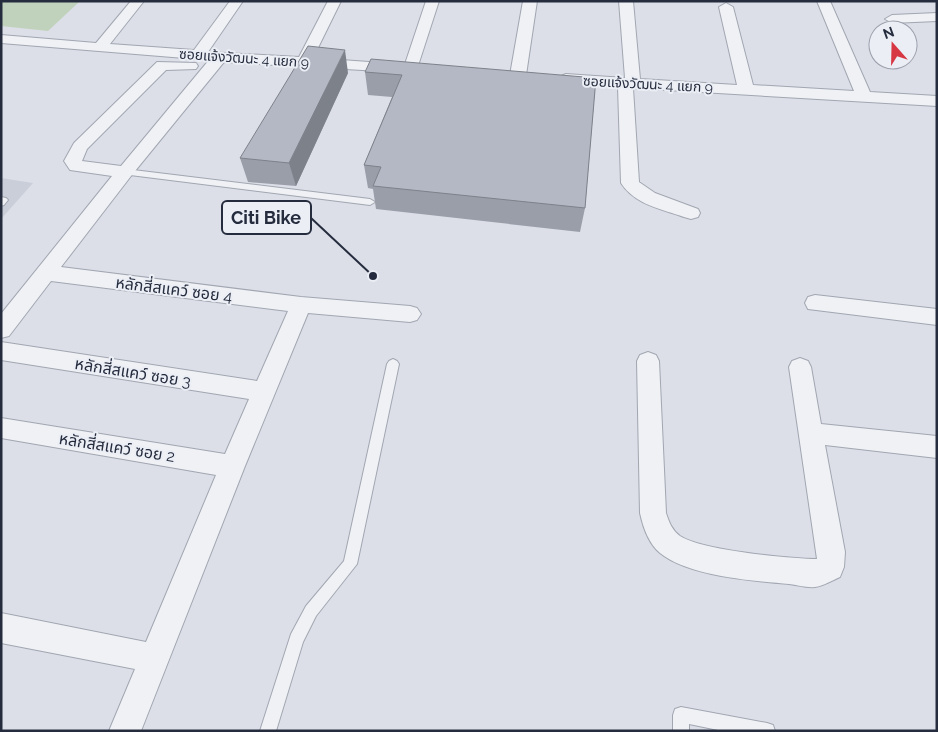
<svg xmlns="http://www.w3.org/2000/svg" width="938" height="732" viewBox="0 0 938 732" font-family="Raleway,'Noto Sans Thai',sans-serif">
	<rect width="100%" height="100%" fill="#dcdfe7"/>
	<!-- built -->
	<path fill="#caced9" d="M1,178L33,183L1,219Z"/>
	<!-- green -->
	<path fill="#c0d2bc" d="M1,1H80L48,31L1,26Z"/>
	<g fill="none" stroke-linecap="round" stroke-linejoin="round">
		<!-- lane casing -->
		<g stroke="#a1a6b1" stroke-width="2">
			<path id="lane" d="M125,169L370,199L375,202L370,205L122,174V170Z
				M1,197L6,198L8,200L4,205L1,206Z
				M393,359L397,361L399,364L357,564L316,616L303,642L276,731H260L291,634L306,606L344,561L387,364L389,361Z
				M681,707L767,723L773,725L775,731H723L689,724V731H673V715L675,709Z"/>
		</g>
		<!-- street casing -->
		<g stroke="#a1a6b1" stroke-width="2">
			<path id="street" d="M131,1H144L110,44L194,50L230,1H243L208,52L299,57L328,1H341L313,58L397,64L404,67L426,1H439L416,72H406L404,69L397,72L224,62L131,176L61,267L301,297L410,306L417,308L421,314L417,320L410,322L308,313L245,466L141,731H109L135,669L1,643V613L146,642L216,475L1,438V418L225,454L249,399L1,360V342L257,381L288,311L51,281L9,336L1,338V314L112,176L70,170L64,161L74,143L157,62L196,63L198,66L196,69L166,70L87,149L82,161L121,166L209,60L1,43V35L96,43Z
				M523,1H537L526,75L523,78H513L510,75Z
				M619,1H633L640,79L737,85L719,7L726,3L733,7L753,85L854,91L817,1H830L870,92L937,96V106L633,88L639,182L655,193L698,209L700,213L698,217L691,219L684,217C662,209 635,205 621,183L618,87L566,84L561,82L558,79L561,76L566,74L625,78Z
				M937,13V21L892,23L885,19L892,15Z
				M815,295L937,309V325L808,309L805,303L808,297Z
				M648,352L656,355L659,361L666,513C669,522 672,530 680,536C701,550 790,559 817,559L789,367L792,361L800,358L808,361L811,367L821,424L937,436V458L825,445L845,552L844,567L840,577C833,580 823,586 815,587C807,588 797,585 789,584C753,581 688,576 660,553C649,544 643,527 640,513L637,361L640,355Z"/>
		</g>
		<!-- lane -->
		<use href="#lane" fill="#eff1f5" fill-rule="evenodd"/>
		<!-- street -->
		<use href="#street" fill="#eff1f5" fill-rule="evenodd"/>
	</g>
	<!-- wall -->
	<path fill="#9a9ea9" d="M365,72L596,78L585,208L580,232L376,209L373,189L368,188L364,165L392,97L368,95Z
		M348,73L296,186L248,182L240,158Z"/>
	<!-- shaded-wall -->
	<path fill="#7d8189" d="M345,50L348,73L296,186L289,163Z"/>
	<!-- building -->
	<path fill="#b3b8c4" stroke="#7d8189" d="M308,46L345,50L289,163L240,158Z
		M371,59L596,78L585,208L373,186L381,167L364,165L402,75L365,72Z"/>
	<g text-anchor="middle" stroke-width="4" stroke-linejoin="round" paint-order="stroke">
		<!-- far-street labels -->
		<g font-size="14" fill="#252c3e" stroke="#ebeef5">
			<text transform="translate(244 58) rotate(4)" y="5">ซอยแจ้งวัฒนะ 4 แยก 9</text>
			<text transform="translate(648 84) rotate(3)" y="5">ซอยแจ้งวัฒนะ 4 แยก 9</text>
		</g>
		<!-- street labels -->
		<g font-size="16" fill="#252c3e" stroke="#ebeef5">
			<text transform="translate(174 289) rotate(7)" y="6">หลักสี่สแคว์ ซอย 4</text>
			<text transform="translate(133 372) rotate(9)" y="6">หลักสี่สแคว์ ซอย 3</text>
			<text transform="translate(117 447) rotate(9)" y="6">หลักสี่สแคว์ ซอย 2</text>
		</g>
	</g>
	<!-- callouts -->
	<path fill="none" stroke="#252c3e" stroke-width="2" d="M373 276L311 218"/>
	<circle fill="#252c3e" stroke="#ebeef5" stroke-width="2" cx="373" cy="276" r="5"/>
	<rect fill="#ebeef5" stroke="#252c3e" stroke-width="2" x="222" y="201" width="89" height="33" rx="5"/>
	<g font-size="18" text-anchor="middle" font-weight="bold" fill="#252c3e">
		<text x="266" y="224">Citi Bike</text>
	</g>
	<!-- border -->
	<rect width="938" height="732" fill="none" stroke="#252c3e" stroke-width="5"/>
	<!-- north arrow -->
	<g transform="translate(893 45) rotate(340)"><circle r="24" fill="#ebeef5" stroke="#9ca0ac"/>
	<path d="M0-4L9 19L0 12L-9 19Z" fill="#d73643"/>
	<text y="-8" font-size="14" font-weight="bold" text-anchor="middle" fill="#252c3e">N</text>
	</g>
</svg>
